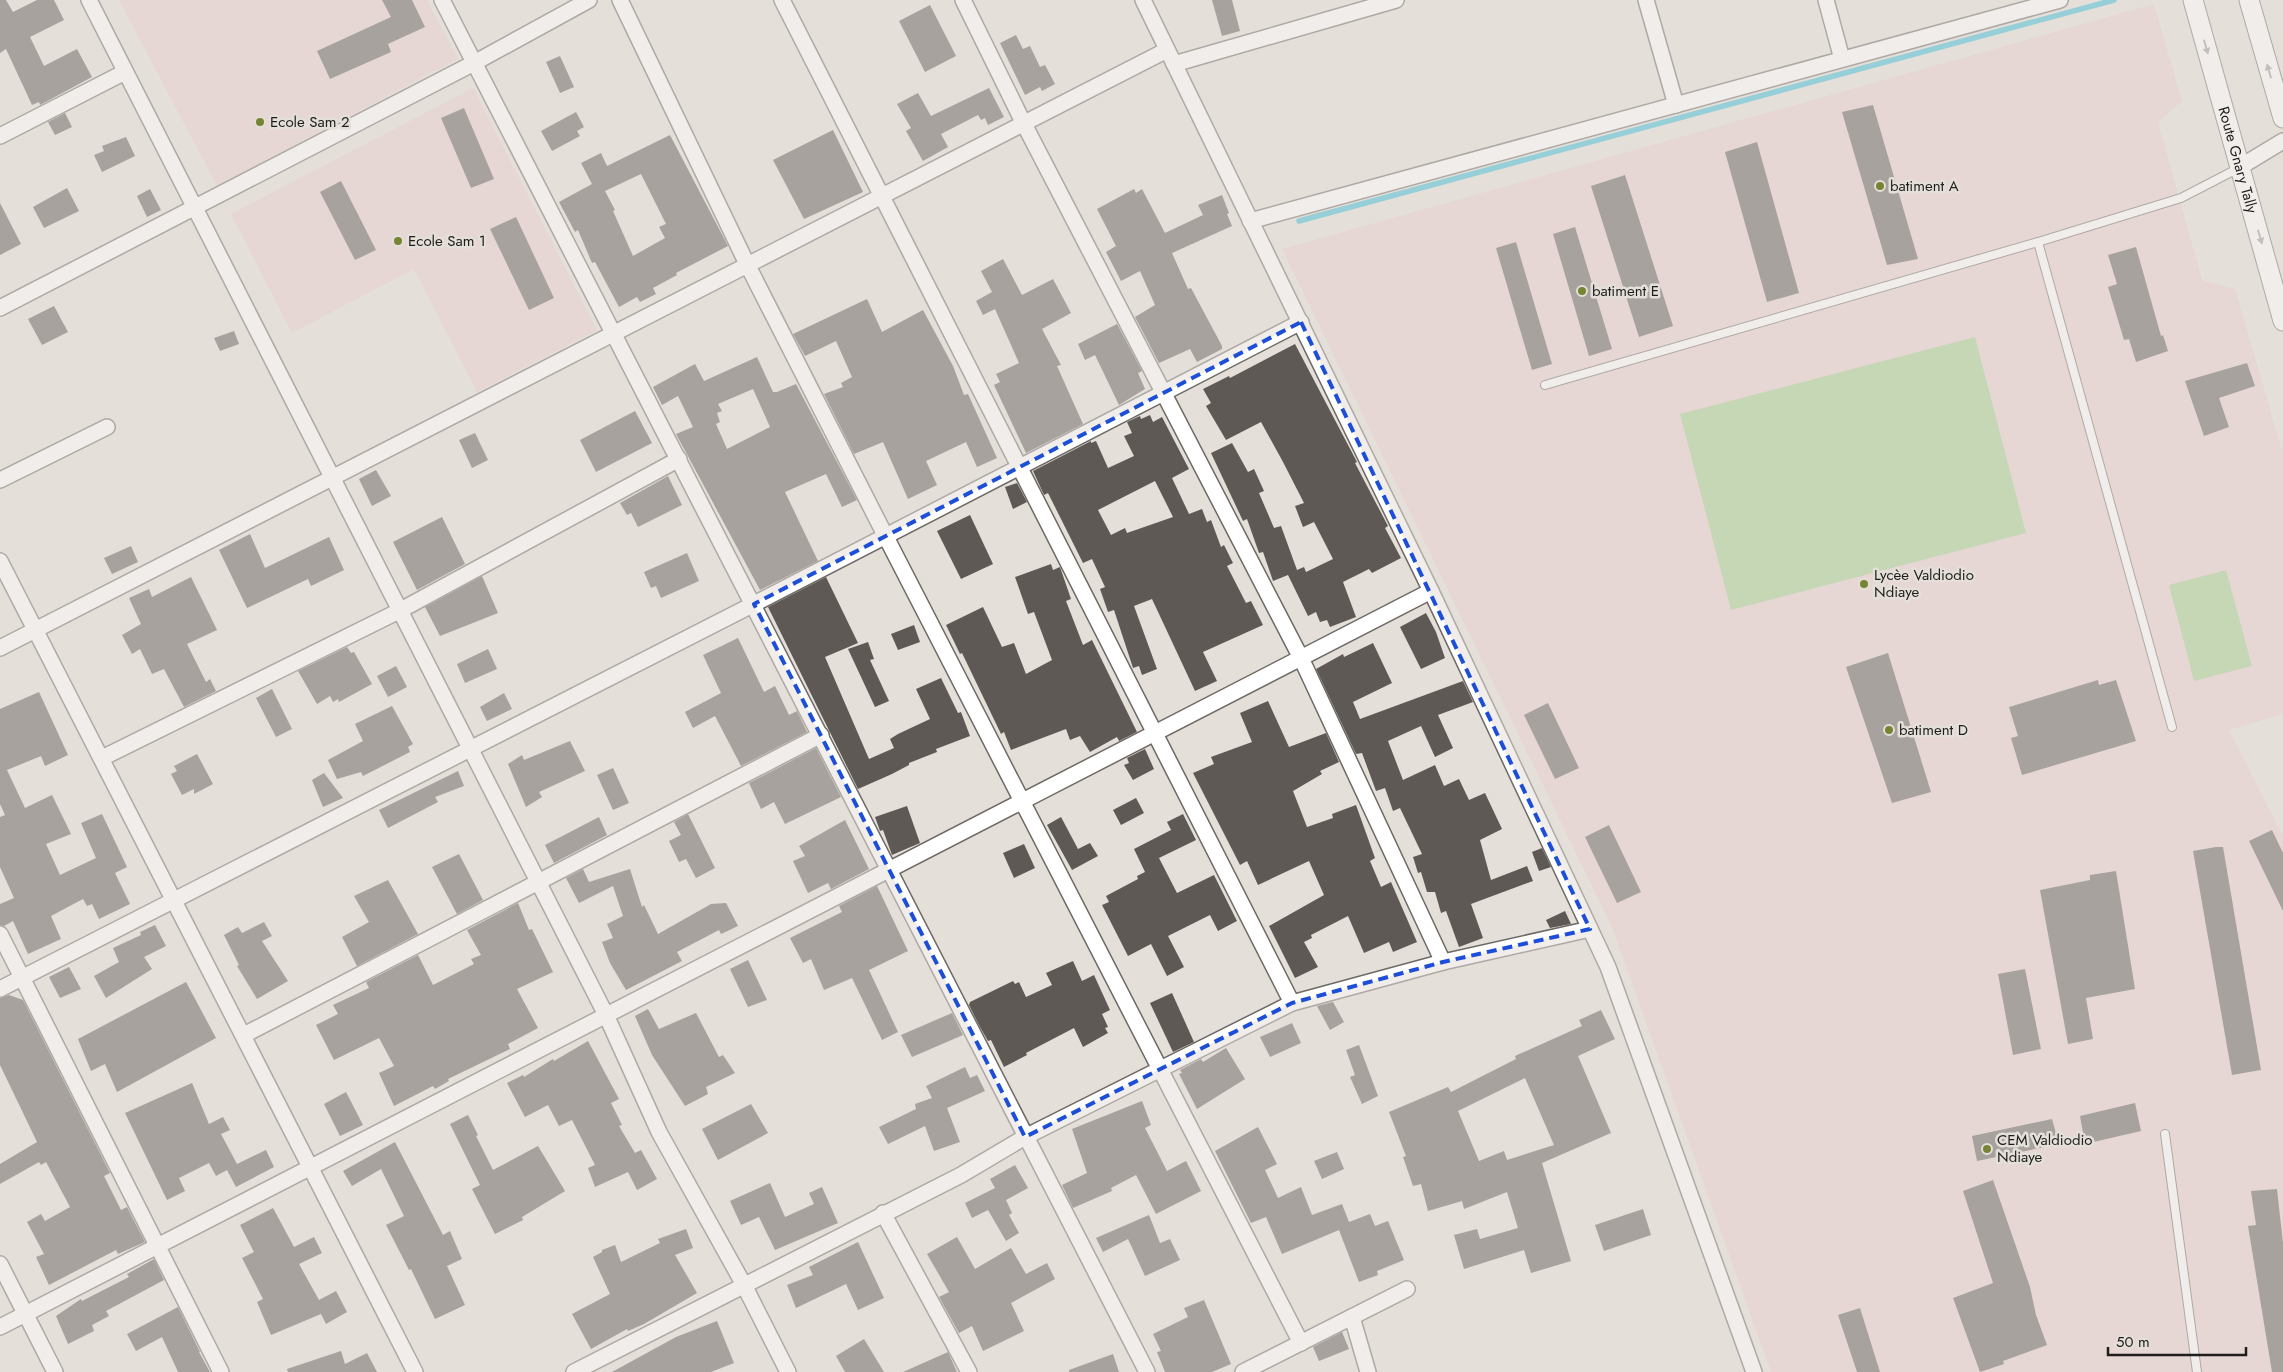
<svg xmlns="http://www.w3.org/2000/svg" width="2283" height="1372" font-family="Jost,sans-serif">
<rect width="100%" height="100%" fill="#e4dfd9"/>
<!-- education -->
<g fill="#e9cfcf">
<path d="M119,0h308l31,59 -241,127z"/>
<path d="M2154,4l28,97 -24,21 44,158 33,9 48,165v260l-54,16 54,106v536h-512l-159,-445 -330,-678z"/>
<path d="M473,88l124,242 -120,62 -63,-123 -122,64 -61,-119z"/>
</g>
<!-- green -->
<g fill="#a0cf8a">
<path d="M1975,337l51,196 -295,77 -51,-196z"/>
<path d="M2226,570l26,96 -58,15 -25,-96z"/>
</g>
<g fill="none" stroke-linecap="round" stroke-linejoin="round">
<!-- stream -->
<path stroke="#39bcd7" stroke-width="5.5" d="M1299,221l815,-221"/>
</g>
<!-- building -->
<g fill="#5e5955" fill-rule="evenodd">
<path d="M0,0h6l7,12 24,-12h17l10,20 -34,17 14,29 33,-17 15,28 -52,28 -1,-3 -7,3 -26,-56 -6,4z"/>
<path d="M382,0h30l13,27 -37,17 3,8 -61,27 -13,-28 74,-34z"/>
<path d="M1212,0h20l8,31 -18,5z"/>
<path d="M930,5l26,51 -31,16 -26,-51z"/>
<path d="M1016,35l7,14 7,-3 10,21 5,-2 10,19 -13,7 -2,-4 -15,8 -25,-52z"/>
<path d="M560,56l14,31 -14,6 -14,-31z"/>
<path d="M989,88l15,29 -16,8 -3,-7 -4,2 -3,-5 -37,19 7,13 -25,14 -17,-30 5,-3 -14,-24 21,-11 13,23z"/>
<path d="M1873,105l45,154 -31,6 -45,-153z"/>
<path d="M464,108l30,71 -23,9 -30,-70z"/>
<path d="M576,112l8,15 -7,4 3,5 -28,15 -11,-20z"/>
<path d="M65,113l7,14 -17,8 -7,-13z"/>
<path d="M833,130l30,62 -59,27 -31,-59z"/>
<path d="M670,135l58,111 -52,27 1,2 -24,13 3,6 -16,8 -3,-5 -18,10 -24,-45 -3,1 -14,-33 -3,2 -16,-30 33,-18 -11,-21 20,-10 6,13zM641,174l25,50 -7,3 6,11 -32,18 -20,-45 2,-1 -10,-19z"/>
<path d="M126,137l9,19 -33,16 -8,-17 10,-4 -2,-5z"/>
<path d="M1757,142l42,151 -32,9 -42,-150z"/>
<path d="M1625,175l48,151 -34,11 -48,-151z"/>
<path d="M341,181l35,69 -21,10 -35,-68z"/>
<path d="M67,188l12,23 -35,17 -11,-21z"/>
<path d="M150,189l11,21 -14,7 -10,-21z"/>
<path d="M1134,189l2,4 6,-4 23,44 38,-18 -5,-10 24,-10 7,18 -2,1 5,12 -60,27 16,36 3,-1 31,58v3l-25,13 -7,-13 -31,14 -24,-46 20,-12 -15,-34 -19,10 -15,-29 10,-6 -19,-37z"/>
<path d="M0,203l21,41 -21,11z"/>
<path d="M516,217l38,81 -25,12 -39,-81z"/>
<path d="M1575,227l37,122 -23,7 -36,-122z"/>
<path d="M1516,242l36,122 -20,6 -36,-122z"/>
<path d="M2136,247l25,89 2,-1 5,16 -32,11 -7,-23 -5,1 -16,-53 9,-3 -9,-29z"/>
<path d="M1003,259l19,36 31,-16 18,34 -29,16 19,36 -4,1 26,58 -57,29 -32,-68 6,-3 -4,-8 23,-11 -24,-54 -12,6 -7,-14 16,-9 -11,-21z"/>
<path d="M867,299l15,33 41,-22 30,56 11,29 4,-1 29,64 -20,9 -11,-25 -40,19 11,24 -29,14 -25,-57 -29,12 -30,-60 19,-7 -2,-4 11,-6 -16,-36 -31,15 -12,-22z"/>
<path d="M54,306l14,26 -26,13 -14,-26z"/>
<path d="M1117,324l25,47 -4,2 7,16 -26,16 -24,-50 -10,5 -7,-16z"/>
<path d="M234,331l5,13 -19,7 -6,-13z"/>
<path d="M1295,344l62,118 -2,1 33,63 -3,2 16,30 -29,15 -3,-4 -26,13 13,35 -26,10 -3,-7 -7,2 -4,-10 -8,4 -20,-41 -15,6 -10,-29 -4,1 -12,-34 -4,2 -32,-68 21,-10 16,29 6,-3 10,22 -5,2 15,35 7,-2 16,44 7,-3 2,5 27,-13 -19,-37 -11,5 -8,-21 9,-3 -21,-41 -22,-40 -35,18 -20,-34 5,-3 -8,-14 26,-13 1,2z"/>
<path d="M757,357l16,35h4l19,-8 61,116 -15,7 -16,-33 -41,18 33,69 -58,29 -84,-156 17,-7 -15,-31 -16,9 -9,-18 42,-23 9,17zM753,389l17,38 -43,22 -11,-25 4,-2 -3,-9 5,-2 -4,-7z"/>
<path d="M2247,363l8,23 -36,12 10,29 -25,9 -19,-55z"/>
<path d="M635,411l17,32 -56,29 -16,-32z"/>
<path d="M1150,415l3,7 9,-5 27,52 -17,9 17,36 13,-5 5,13 4,-2 10,27 3,-2 9,18 -6,3 19,37 5,-2 12,24 -60,27 14,29 -22,10 -43,-92 -18,7 23,63 -15,6 -3,-9 -6,2 -19,-58 -6,2 -8,-23 5,-2 -13,-28 -9,4 -35,-70 -4,2 -11,-24 58,-30v2l5,-2 12,27 26,-12 -10,-20 8,-3 -5,-11 13,-6 1,3zM1155,481l18,36 -46,16 -2,-5 -14,7 -13,-25z"/>
<path d="M475,433l13,27 -16,8 -13,-28z"/>
<path d="M376,470l15,26 -19,10 -13,-27z"/>
<path d="M668,476l14,29 -44,22 -7,-14 -4,2 -7,-12z"/>
<path d="M1017,483l10,19 -14,7 -8,-22z"/>
<path d="M970,515l23,49 -32,15 -24,-48z"/>
<path d="M442,517l23,47 -48,26 -24,-48z"/>
<path d="M250,534l15,34 64,-31 15,33 -33,16 -3,-7 -61,29 -28,-58z"/>
<path d="M131,546l7,16 -26,12 -8,-16z"/>
<path d="M687,553l12,28 -38,17 -5,-12 -5,2 -7,-16z"/>
<path d="M1051,564l2,6 7,-3 11,32 -5,2 17,44 9,-5 45,92 -18,9 -2,-4 -27,15 -10,-16 -10,4 -4,-11 -55,21 -7,-18 -3,2 -39,-81 -2,1 -14,-29 37,-18 19,40 12,-4 12,31 26,-14 -18,-48 -6,2 -13,-37z"/>
<path d="M482,576l16,37 -58,23 -15,-29z"/>
<path d="M191,577l26,53 -30,14 19,38 4,-3 6,12 -32,16 -20,-38 -12,5 -12,-25 -8,5 -10,-19 19,-11 -12,-26 20,-9 3,8z"/>
<path d="M826,577l32,66 -33,14 44,102 25,-11 -4,-9 8,-5 32,-15 -14,-30 25,-11 17,35 3,-1 9,24 -34,13 1,3 -28,11v2l-17,9 -34,15 -90,-182z"/>
<path d="M1426,613l10,19 9,26 -24,11 -21,-42z"/>
<path d="M914,625l6,17 -22,8 -7,-16z"/>
<path d="M738,638l26,54 11,-6 14,29 8,-4 10,21 -66,34 -26,-50 -22,12 -8,-16 36,-19 -18,-38z"/>
<path d="M868,642l6,17 -4,1 19,41 -14,6 -27,-58z"/>
<path d="M1373,643l19,40 -39,19 7,17 103,-38 10,21 -35,13 15,33 -18,9 -14,-31 -33,15 15,39 32,-15 9,21 15,-7 10,21 16,-7 17,36 -22,11 11,40 36,-14 6,15 -62,23 12,34 -24,9 -13,-36 -5,2 -6,-21h-8l-6,-20 -3,1 -5,-16 9,-3 -22,-46 -7,3 -8,-23 -9,3 -14,-38 -6,1 -40,-85 27,-15 1,3z"/>
<path d="M347,647l4,6 3,-1 18,32 -33,18 -1,-3 -5,3 -3,-6 -13,8 -19,-33z"/>
<path d="M488,649l9,20 -32,14 -8,-19z"/>
<path d="M1888,653l43,139 -39,11 -46,-136z"/>
<path d="M396,666l11,21 -19,10 -11,-21z"/>
<path d="M2098,680l1,5 17,-5 20,61 -114,34 -11,-37 7,-2 -9,-29z"/>
<path d="M272,689l20,40 -16,8 -20,-39z"/>
<path d="M39,692l29,63 -23,11 -4,-10 -34,14 18,38 27,-13 19,39 -25,10 14,31 36,-17 -15,-35 21,-9 25,53 -12,6 15,31 -31,15 -7,-15 -5,2 -4,-7 -32,17 10,23 -33,15 -15,-33 -9,5 -4,-1v-21l14,-6 -14,-31v-50l5,-2 -5,-11v-95z"/>
<path d="M504,693l8,16 -25,12 -7,-14z"/>
<path d="M1268,701l21,46 37,-14 13,29 -19,9 2,3 -29,17 14,36 26,-9 -1,-4 24,-9 19,53 -5,3 11,26 10,-5 26,60 -24,10 -4,-10 -25,11 -16,-37 -37,19 1,3 -8,4 14,25 -23,11 -26,-52 55,-31 -15,-34 -51,24 -11,-24 -7,4 -47,-92 21,-9 -3,-7 41,-15 -12,-29z"/>
<path d="M1548,703l31,65 -24,11 -31,-64z"/>
<path d="M392,706l21,38 -5,3 2,5 -47,24 -2,-4 -24,7 -9,-19 35,-19 -8,-17z"/>
<path d="M570,741l15,30 -46,21 3,5 -16,10 -18,-43 14,-9 2,5z"/>
<path d="M816,748l25,49 -56,27 -11,-22 -13,7 -12,-26z"/>
<path d="M1145,749l9,20 -21,11 -9,-15 5,-2 -2,-5z"/>
<path d="M197,754l16,30 -19,10v-5l-12,6 -11,-21 6,-3 -3,-5z"/>
<path d="M613,768l16,35 -16,7 -16,-35z"/>
<path d="M458,771l6,15 -29,11 3,5 -50,26 -9,-18z"/>
<path d="M324,773l19,25 -20,9 -11,-27z"/>
<path d="M1136,798l8,15 -23,12 -8,-15z"/>
<path d="M907,806l13,37 -28,12 -9,-25 -3,1 -5,-14z"/>
<path d="M688,814l27,54 -19,10 -10,-19 -7,3 -10,-21 12,-6 -7,-13z"/>
<path d="M1183,814l13,26 -37,18 18,35 37,-18 23,46 -19,10 -8,-16 -42,21 16,31 -17,9 -16,-32 -23,12 -26,-51 7,-3 -3,-6 32,-17 -1,-3 8,-4 -11,-23 37,-19 -4,-8z"/>
<path d="M599,817l8,18 -53,28 -9,-18z"/>
<path d="M1061,817l17,32 12,-6 8,13 -26,14 -25,-45z"/>
<path d="M845,820l24,49 -38,20 -3,-6 -20,10 -15,-32 12,-5 -6,-10z"/>
<path d="M1609,825l32,67 -24,11 -32,-66z"/>
<path d="M2272,830l11,23v58l-34,-70z"/>
<path d="M1024,844l11,24 -21,10 -11,-25z"/>
<path d="M2216,847h7l38,223 -29,5 -39,-224z"/>
<path d="M1542,848l9,19 -12,4 -7,-19z"/>
<path d="M459,854l24,46 -26,14 -25,-47z"/>
<path d="M583,869l6,13 41,-13 12,38 2,-2 14,29 53,-30 15,-1 12,23 -17,8 -2,-4 -42,22 5,9 -56,29 -16,-27 -8,-21 11,-4 -6,-14 16,-8 -10,-30 -34,17 -13,-25z"/>
<path d="M2116,871l19,118 -49,9 7,41 -25,5 -28,-154 50,-10v-5z"/>
<path d="M388,880l30,54 -61,32 -15,-29 27,-15 -15,-26z"/>
<path d="M877,886l31,65 -39,19 29,62 -16,8 -30,-62 -28,12 -13,-31 -8,4 -13,-25 52,-26 -3,-6z"/>
<path d="M518,903l11,27 3,-1 21,43 -36,17 21,39 -30,16 2,5 -62,30 1,2 -14,8 -2,-3 -39,20 -15,-33 15,-7 -15,-28 -45,22 -18,-35 22,-11 -5,-9 36,-17 -3,-6 52,-27 15,30 41,-21 -3,-5 10,-4 -14,-25z"/>
<path d="M1565,911l6,13 -21,4 -4,-8z"/>
<path d="M264,922l8,14 -10,5 26,40 -31,18 -20,-33 2,-1 -15,-30 14,-8 4,6z"/>
<path d="M155,925l11,21 -22,11 8,12 -46,29 -12,-22 25,-14 -6,-14 28,-13 -1,-3z"/>
<path d="M748,960l19,40 -19,7 -18,-38z"/>
<path d="M1073,961l9,20 12,-6 16,35 -8,4 6,13 -3,1 3,5 -25,14 -9,-19 -48,25 1,2 -23,12 -13,-27 -3,1 -8,-14 -11,-22 1,-3 43,-21 2,3 4,-2 7,15 26,-12 -6,-12z"/>
<path d="M69,967l12,22 -21,9 -11,-21z"/>
<path d="M2025,969l16,80 -28,6 -15,-81z"/>
<path d="M186,982l30,56 -99,54 -12,-28 -14,7 -13,-32z"/>
<path d="M1172,993l22,49 -21,10 -23,-49z"/>
<path d="M9,995l14,5 87,173 -6,3 17,34 6,-3 18,35 -27,12 -2,-4 -67,35 -13,-28 8,-3 -17,-32 14,-8 4,7 25,-14 -24,-45 -5,3 -2,-3 -39,22v-20l37,-22 -37,-77v-67z"/>
<path d="M1333,1002l11,20 -14,8 -13,-24z"/>
<path d="M648,1009l11,20 37,-16 23,44 4,-2 12,18 -29,14 2,7 -23,12 -33,-51 -17,-39z"/>
<path d="M1601,1010l14,29 -37,17 33,77 -69,30 29,98 -40,12 -7,-23 -60,19 -10,-34 23,-6 3,10 38,-11 -11,-36 -43,17 -2,-8 -34,10 -7,-27 -8,2 -10,-29 3,-1 -17,-44 59,-25 3,5 65,-33 -1,-3 67,-30 -3,-6zM1525,1078l29,67 -47,15 -3,-9 -25,10 -21,-50z"/>
<path d="M952,1013l11,22 -51,22 -11,-22z"/>
<path d="M1292,1023l9,20 -31,14 -10,-20z"/>
<path d="M588,1041l31,58 -8,4 11,22 -3,1 16,27 6,-3 16,29 -20,11 -9,-18 -33,15 -7,-19 7,-3 -23,-45 -13,6 -11,-21 -23,12 -18,-34 16,-8 1,2 29,-18 1,2z"/>
<path d="M1359,1045l19,51 -16,8 -12,-27 5,-2 -9,-25z"/>
<path d="M1226,1048l19,31 -48,30 -18,-35 3,-1 -2,-3 21,-11 2,3z"/>
<path d="M965,1067l5,11 7,-3 8,16 -38,17 13,34 -26,9 -9,-25 -37,18 -9,-17 37,-18 -1,-5 17,-6 -6,-12z"/>
<path d="M192,1083l17,41 14,-7 7,13 -9,4 16,30 29,-14 8,17 -38,20 -9,-17 -11,6 -7,-13 -30,15 6,13 -18,9 -42,-87z"/>
<path d="M346,1092l17,33 -23,11 -16,-32z"/>
<path d="M1142,1101l9,24 -6,3 22,43 19,-10 15,30 -45,23 -20,-39 -25,13 1,3 -39,17 -11,-23 25,-12 -15,-44z"/>
<path d="M2135,1103l6,28 -56,13 -5,-28z"/>
<path d="M751,1104l17,29 -50,27 -16,-31z"/>
<path d="M468,1115l10,20 -2,1 17,34 45,-24 27,45 -43,26 1,3 -28,14 -23,-45 8,-4 -30,-61z"/>
<path d="M2052,1119l7,25 -82,17 -5,-25z"/>
<path d="M1258,1127l19,37 -12,6 13,28 23,-11 11,28 30,-11 7,18 21,-8 5,12 13,-5 16,39 -27,11 1,4 -19,7 -20,-52 -57,24 -16,-37 -15,6 -36,-72z"/>
<path d="M395,1142l48,93 7,-4 12,28 -15,7 18,39 -30,14 -24,-50 -2,1 -23,-45 18,-9 -23,-47 -29,17 -9,-15z"/>
<path d="M1337,1152l7,17 -22,10 -8,-18z"/>
<path d="M1015,1165l13,23 -22,12 6,13 -3,2 10,18 -13,8 -18,-31 -16,8 -7,-15 30,-15 -5,-9z"/>
<path d="M1993,1180l37,107 6,28 11,30 -44,16 1,3 -24,8 -27,-74 40,-15 -30,-92z"/>
<path d="M770,1183l15,34 29,-13 -5,-11 13,-6 16,36 -63,27 -16,-33 -18,8 -11,-24z"/>
<path d="M2277,1189l6,54v129h-11l-24,-146 8,-1 -5,-34z"/>
<path d="M273,1208l21,39 20,-10 8,16 -23,11 20,36 17,-9 11,21 -21,12 -5,-10 -50,21 -14,-33 6,-3 -21,-41 12,-6 -14,-27z"/>
<path d="M1643,1209l8,26 -47,16 -9,-26z"/>
<path d="M1149,1215l11,28 10,-4 10,21 -35,16 -17,-37 -25,13 -7,-14z"/>
<path d="M686,1229l7,19 -18,7 22,38 -53,31 -16,7 -1,-2 -36,20 -19,-35 38,-20 -17,-37 9,-5v-2l13,-5 6,17 39,-19 -2,-4z"/>
<path d="M957,1237l18,32 36,-21 15,26 21,-11 8,16 -44,24 13,28 -41,20 -11,-25 -13,7 -20,-36 10,-5 -22,-38z"/>
<path d="M858,1242l26,56 -26,12 -12,-26 -50,24 -9,-23 26,-10 -4,-8z"/>
<path d="M154,1259l10,21 -58,31 3,5 -17,9 2,6 -26,13 -12,-28 25,-17 1,2 47,-24 -2,-3z"/>
<path d="M1204,1300l27,64 -19,8h-47l-8,-20 4,-1 -8,-17 35,-17 -4,-9z"/>
<path d="M178,1307l22,45h-1l11,20h-32l-16,-35 -26,14 -9,-17z"/>
<path d="M1860,1308l20,64h-23l-19,-57z"/>
<path d="M717,1321l17,42 -23,9h-99l64,-35z"/>
<path d="M1342,1332l7,17 -30,12 -6,-14z"/>
<path d="M864,1339l20,33h-39l-9,-16z"/>
<path d="M341,1351l4,13 22,-11 10,19h-89l-1,-3z"/>
<path d="M948,1352l9,20h-54z"/>
<path d="M1113,1354l6,18h-50v-2z"/>
</g>
<g fill="none" stroke-linecap="round" stroke-linejoin="round">
<!-- service casing -->
<g stroke="#6e6964" stroke-width="10">
<g id="service">
<path d="M2038,242l134,485"/>
<path d="M1545,385l493,-143 143,-44 58,-30"/>
<path d="M2165,1134l32,238"/>
</g>
</g>
<!-- minor casing -->
<g stroke="#6e6964" stroke-width="18">
<g id="minor">
<path d="M89,0l517,1015 53,117 85,153 44,87"/>
<path d="M442,0l705,1372"/>
<path d="M620,0l127,264 138,271 416,808"/>
<path d="M782,0l510,1003"/>
<path d="M963,0l60,122 278,536 142,304"/>
<path d="M1143,0l288,591 177,376 146,405"/>
<path d="M1646,0l30,105"/>
<path d="M1826,0l16,59"/>
<path d="M1174,64l222,-64"/>
<path d="M0,136l125,-64"/>
<path d="M2240,167l43,-26"/>
<path d="M1250,221l810,-221"/>
<path d="M0,308l474,-245 115,-63"/>
<path d="M0,480l107,-53"/>
<path d="M0,561l415,811"/>
<path d="M0,648l1167,-598"/>
<path d="M102,758l297,-147 280,-152"/>
<path d="M0,934l221,438"/>
<path d="M0,989l754,-385 547,-282"/>
<path d="M244,1035l577,-300"/>
<path d="M883,1213l86,159"/>
<path d="M0,1264l55,108"/>
<path d="M1352,1317l16,55"/>
<path d="M0,1327l1431,-736"/>
<path d="M574,1372l387,-197 64,-38 267,-134 151,-41 147,-33"/>
<path d="M1243,1372l164,-83"/>
</g>
</g>
<!-- tertiary casing -->
<g stroke="#6e6964" stroke-width="21">
<g id="tertiary">
<path id="s1" d="M2193,0l90,321"/>
<path d="M2249,0l34,118"/>
</g>
</g>
<!-- service -->
<use href="#service" stroke="#fff" stroke-width="8"/>
<!-- minor -->
<use href="#minor" stroke="#fff" stroke-width="15"/>
<!-- tertiary -->
<use href="#tertiary" stroke="#fff" stroke-width="19"/>
</g>
<!-- one-way arrows -->
<defs><path id="oneway-solid" d="M-6-.8H1V-3.2L6.5 0L1 3.2V.8H-6Z" transform="scale(1.25)"/></defs>
<g fill="#9b9a99">
<use href="#oneway-solid" transform="translate(2206 47) rotate(74)"/>
<use href="#oneway-solid" transform="translate(2269 71) rotate(-106)"/>
<use href="#oneway-solid" transform="translate(2260 237) rotate(74)"/>
</g>
<!-- marked area -->
<path d="M0 0H2283V1372H0ZM1301,322l289,607 -147,33 -151,41 -267,134 -271,-533z" fill="#e4dfd9" fill-opacity=".55" fill-rule="evenodd"/>
<path fill="none" stroke="#1d4ed8" stroke-width="4" stroke-dasharray="10 6" stroke-linejoin="round" d="M1301,322l289,607 -147,33 -151,41 -267,134 -271,-533z"/>
<!-- markers -->
<g fill="#758534" stroke="#e4dfd9" stroke-width="2">
<circle cx="260" cy="122" r="5"/>
<circle cx="1880" cy="186" r="5"/>
<circle cx="398" cy="241" r="5"/>
<circle cx="1582" cy="291" r="5"/>
<circle cx="1864" cy="584" r="5"/>
<circle cx="1889" cy="730" r="5"/>
<circle cx="1987" cy="1149" r="5"/>
</g>
<g text-anchor="middle" stroke-width="5" stroke-linejoin="round" paint-order="stroke">
<!-- poi labels -->
<g font-size="15" fill="#201e1c" stroke="#e4dfd9" text-anchor="start">
<text x="270" y="127">Ecole Sam 2</text>
<text x="1890" y="191">batiment A</text>
<text x="408" y="246">Ecole Sam 1</text>
<text x="1592" y="296">batiment E</text>
<text x="1874" y="580">Lycèe Valdiodio<tspan x="1874" dy="17">Ndiaye</tspan></text>
<text x="1899" y="735">batiment D</text>
<text x="1997" y="1145">CEM Valdiodio<tspan x="1997" dy="17">Ndiaye</tspan></text>
</g>
<!-- street labels -->
<g font-size="15" fill="#201e1c" stroke="#e4dfd9">
<text dy="5" stroke="none"><textPath href="#s1" startOffset="166">Route Gnary Tally</textPath></text>
</g>
</g>
<!-- scale -->
<path d="M2108 1347v8h138v-8" fill="none" stroke="#201e1c" stroke-width="2.5"/>
<text x="2116" y="1347" font-size="15" fill="#201e1c" stroke="#e4dfd9" stroke-width="4" paint-order="stroke">50 m</text>
</svg>
